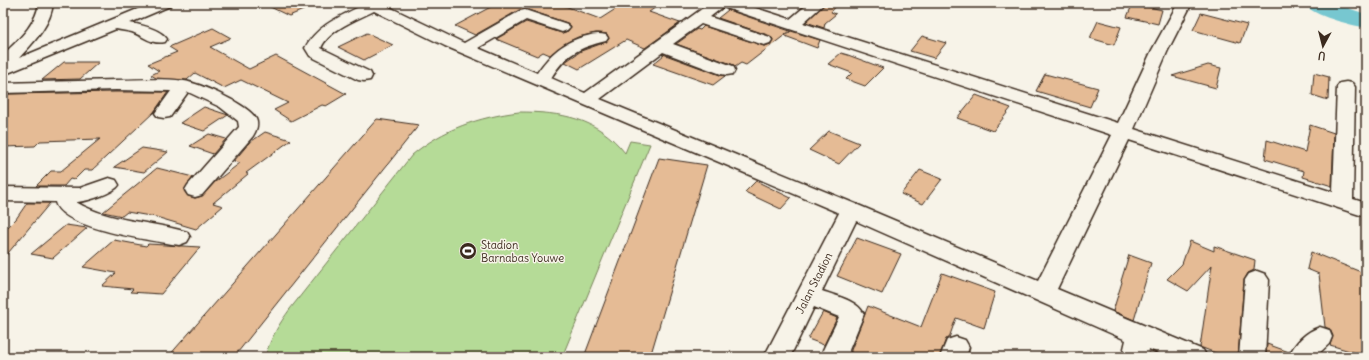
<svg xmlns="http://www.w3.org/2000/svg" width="1369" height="360" font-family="Delius,sans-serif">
<rect width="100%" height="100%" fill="#f7f3e8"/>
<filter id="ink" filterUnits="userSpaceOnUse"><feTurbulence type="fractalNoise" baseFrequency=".025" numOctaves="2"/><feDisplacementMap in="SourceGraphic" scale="8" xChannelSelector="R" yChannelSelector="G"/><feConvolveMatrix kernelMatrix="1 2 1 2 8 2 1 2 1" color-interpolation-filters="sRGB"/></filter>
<g filter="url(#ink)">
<!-- green -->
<path fill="#b5db97" stroke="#78825a" d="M519,112c42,0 79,6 106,41l5,-12 20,3 -88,213h-297c5,-18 14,-33 25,-48l122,-154c31,-26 67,-38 107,-43z"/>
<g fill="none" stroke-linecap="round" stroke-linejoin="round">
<!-- river -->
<path fill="#77c7d0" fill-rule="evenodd" d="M1304,3h29l33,11v14c-16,-4 -53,-11 -62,-25z"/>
</g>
<!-- building -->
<g fill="#e5bb95" stroke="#3b2a1e">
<path d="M262,3h58l-31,13z"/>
<path d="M498,3h59l43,16 25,-16h37l-13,9 31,11 -35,25 -19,-8 -47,29 -14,-7 16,-11 25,-9 3,-3 -2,-5 -11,-1 -18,4 -14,7 -14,11 -7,-3 -6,4 -41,-17 30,-17 36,11 6,-2 3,-5 -4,-3 -42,-14 -6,1 -44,25 -20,-9z"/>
<path d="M826,3h13l-8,9 5,2 -11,9 -1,5 -18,-6z"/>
<path d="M1133,3l29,7 -4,14 -31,-7z"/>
<path d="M728,10l62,21 -44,34 -5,-2 -6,4 -1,-2 -58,-21 21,-15 3,1 4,-4 60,20 7,-2 2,-5 -3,-3 -52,-18z"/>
<path d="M1201,13l46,12 -7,18 -47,-13z"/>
<path d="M1098,21l23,6 -7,18 -24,-7z"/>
<path d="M213,28l18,10 -21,9 39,22 27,-13 70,38 -20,12 -4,-1 -31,16 -17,-11 14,-7 -47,-23 -17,8 -29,-15 -8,7 -31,-2 -5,-3 8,-4 -11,-7 29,-12 -8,-5z"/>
<path d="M791,31l29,9 -3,8 -32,-12z"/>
<path d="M367,33l26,12 -29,15 -26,-13z"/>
<path d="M922,36l24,7 -12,15 -24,-7z"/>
<path d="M841,53l7,2 35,13 -18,18 -19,-7 6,-6 -24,-9z"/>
<path d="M663,54l57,21 5,1 -12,9 -60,-21 11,-9h-2z"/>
<path d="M64,62h35l-19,17 -38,1z"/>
<path d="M1208,65l13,3 -5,20 -44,-12z"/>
<path d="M1314,73l15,4 -1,23 -16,-5z"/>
<path d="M1045,74l53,14 -8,19 -54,-16z"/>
<path d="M116,92h52l-14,20 -62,58h-8l-10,10 -4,-1 -6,7h-28l15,-15h10l39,-32 -60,2 -5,5 -32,1v-47l6,-6z"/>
<path d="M976,95l35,13 -18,23 -36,-13z"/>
<path d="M204,107l24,8 -24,16 -24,-8z"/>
<path d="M377,119l42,6 -185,232h-66z"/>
<path d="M1310,125l24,8 -2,53 -29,-9 1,-6 -39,-12 2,-19 38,12z"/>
<path d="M829,131l30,12 -20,21 -30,-14z"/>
<path d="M265,132l26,8 -45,33 2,1 -35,29 10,3 -27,23 -40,-12 -29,-5 -5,4 -19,-4 54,-44 36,9 -9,14 4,5 7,2 7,-2 13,-14 25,-19 -6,-2 15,-18z"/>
<path d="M209,134l17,5 -13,15 -23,-8z"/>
<path d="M142,148l26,4 -24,20 -30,-5z"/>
<path d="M659,158l48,7 -57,192h-66z"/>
<path d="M920,170l22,9 -19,25 -22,-10z"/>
<path d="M756,181l35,17 -10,11 -36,-17z"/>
<path d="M27,203h23l-47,56v-27l13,-13z"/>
<path d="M66,225l21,3 -34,30 -22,-4z"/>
<path d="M857,238l44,16 -19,40 -45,-18z"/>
<path d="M114,240l32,6 2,-2 52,3 -39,47 -31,-2 3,-3 -31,-3 14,-13 -33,-6z"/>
<path d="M1190,241l24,10v-5l41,14 -1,10 -6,3 -4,7 -6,77h-12l-26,-10 12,-82 -24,26 -21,-12 15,-15z"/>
<path d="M1311,252l55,22v82l-36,-11 3,-9 -3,-7 -5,-2 -6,-53 -12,-5z"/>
<path d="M1129,255l22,8 -17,57 -21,-9 9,-29 -1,-1z"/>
<path d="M942,273l53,19 -11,36 -28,-10 -7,20 -3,1 -7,18h-78l-10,-4v-3l17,-44 53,21z"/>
<path d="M823,312l14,6 -13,27 -16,-6z"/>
<path d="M1267,344l22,8 -2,5h-21z"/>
</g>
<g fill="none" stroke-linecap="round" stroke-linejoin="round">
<!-- minor casing -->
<g stroke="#3b2a1e" stroke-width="3">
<g id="minor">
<path d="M39,3h14c-2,22 -20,40 -34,55l133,-55h20l-2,3 -40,17c12,2 30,6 37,16l-2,3c-13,3 -22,-6 -33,-10 -5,-1 -11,-2 -16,-3l-113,46v-20c15,-15 33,-30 36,-52z"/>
<path d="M362,3h19l83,40 56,-32 5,-1 42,14 3,3 -3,3 -5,2 -36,-12 -48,28 59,25c13,-19 27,-32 50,-37 6,-2 12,-3 19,-1l2,3 -2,3c-28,7 -40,13 -55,37l34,15 125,-90h30l50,16 19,-16h16l-22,20 315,100 34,-73 26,-47h14l-24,47 -34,79 199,63 4,-105 3,-4 6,-1 6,1 3,4 -2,112 13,4v14l-237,-77 -72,149 146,61 4,7h-40l-18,-8 -1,8h-26l4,-17 -270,-119 -34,70c14,5 35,9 42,23l-15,36 1,7h-26l-1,-7 16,-33 -25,-10 -24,50h-26l75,-144 -394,-167 -71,-35c-18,9 -44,18 -53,37l49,24 2,4 -2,4 -6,1 -6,-1 -48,-24 -5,-8c12,-23 36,-32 58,-43zM723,7l389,128 -74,146 -180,-76 -258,-106 63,-47 58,22 6,1 6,-1 2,-4 -2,-4 -60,-22 28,-20 63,21 6,-2 2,-3 -2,-3 -60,-20z"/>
<path d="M116,80c22,0 46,-2 68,1 15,2 66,24 72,38 3,6 0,12 -3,17l-51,59 -7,2 -7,-2 -3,-5 3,-5 51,-58 -1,-6 -18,-14 -32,-15 -18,25 -6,1 -6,-1 -3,-4 16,-22 -55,-1 -113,3v-10z"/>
<path d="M109,178l7,2 3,5c-5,8 -33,17 -43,17 36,21 72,18 111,30l3,5 -3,5 -8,3c-24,-4 -118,-16 -124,-43l-52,-1v-14l77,1z"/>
<path d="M1257,271l8,3 4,6 -4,77h-26l6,-77 4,-6z"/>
<path d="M1320,327l9,3 3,7 -3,7 -14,13h-27c7,-14 17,-25 32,-30z"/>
<path d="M956,337l9,3 4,7 -3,10h-26l7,-17z"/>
</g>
</g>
<!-- minor -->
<use href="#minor" fill="#f7f3e8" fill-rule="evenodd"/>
</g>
</g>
<!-- icons -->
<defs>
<g id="stadium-disc" transform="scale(0.9)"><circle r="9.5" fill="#3b2a1e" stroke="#f7f3e8"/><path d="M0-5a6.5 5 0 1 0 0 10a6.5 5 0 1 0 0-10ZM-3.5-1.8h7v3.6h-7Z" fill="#fff"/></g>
</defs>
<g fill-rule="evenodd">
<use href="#stadium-disc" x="468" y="251"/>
</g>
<g text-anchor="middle" stroke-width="3" stroke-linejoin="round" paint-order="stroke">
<!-- poi labels -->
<g font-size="11" fill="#3b2a1e" stroke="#f7f3e8" text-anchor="start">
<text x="481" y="249">Stadion<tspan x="481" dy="13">Barnabas Youwe</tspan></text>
</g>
<!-- street labels -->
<g font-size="11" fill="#3b2a1e" stroke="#f7f3e8">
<text transform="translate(814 283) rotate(-63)" y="4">Jalan Stadion</text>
</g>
</g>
<!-- margin -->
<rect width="1369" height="360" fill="none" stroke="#f7f3e8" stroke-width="16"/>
<rect x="8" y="8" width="1353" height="344" fill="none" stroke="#3b2a1e" stroke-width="1.5" filter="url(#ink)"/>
<!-- north arrow -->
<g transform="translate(1323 46) rotate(187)" stroke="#f7f3e8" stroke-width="3" paint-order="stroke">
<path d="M0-3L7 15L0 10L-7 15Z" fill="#3b2a1e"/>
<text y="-6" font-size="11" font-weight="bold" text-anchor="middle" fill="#3b2a1e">U</text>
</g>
</svg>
